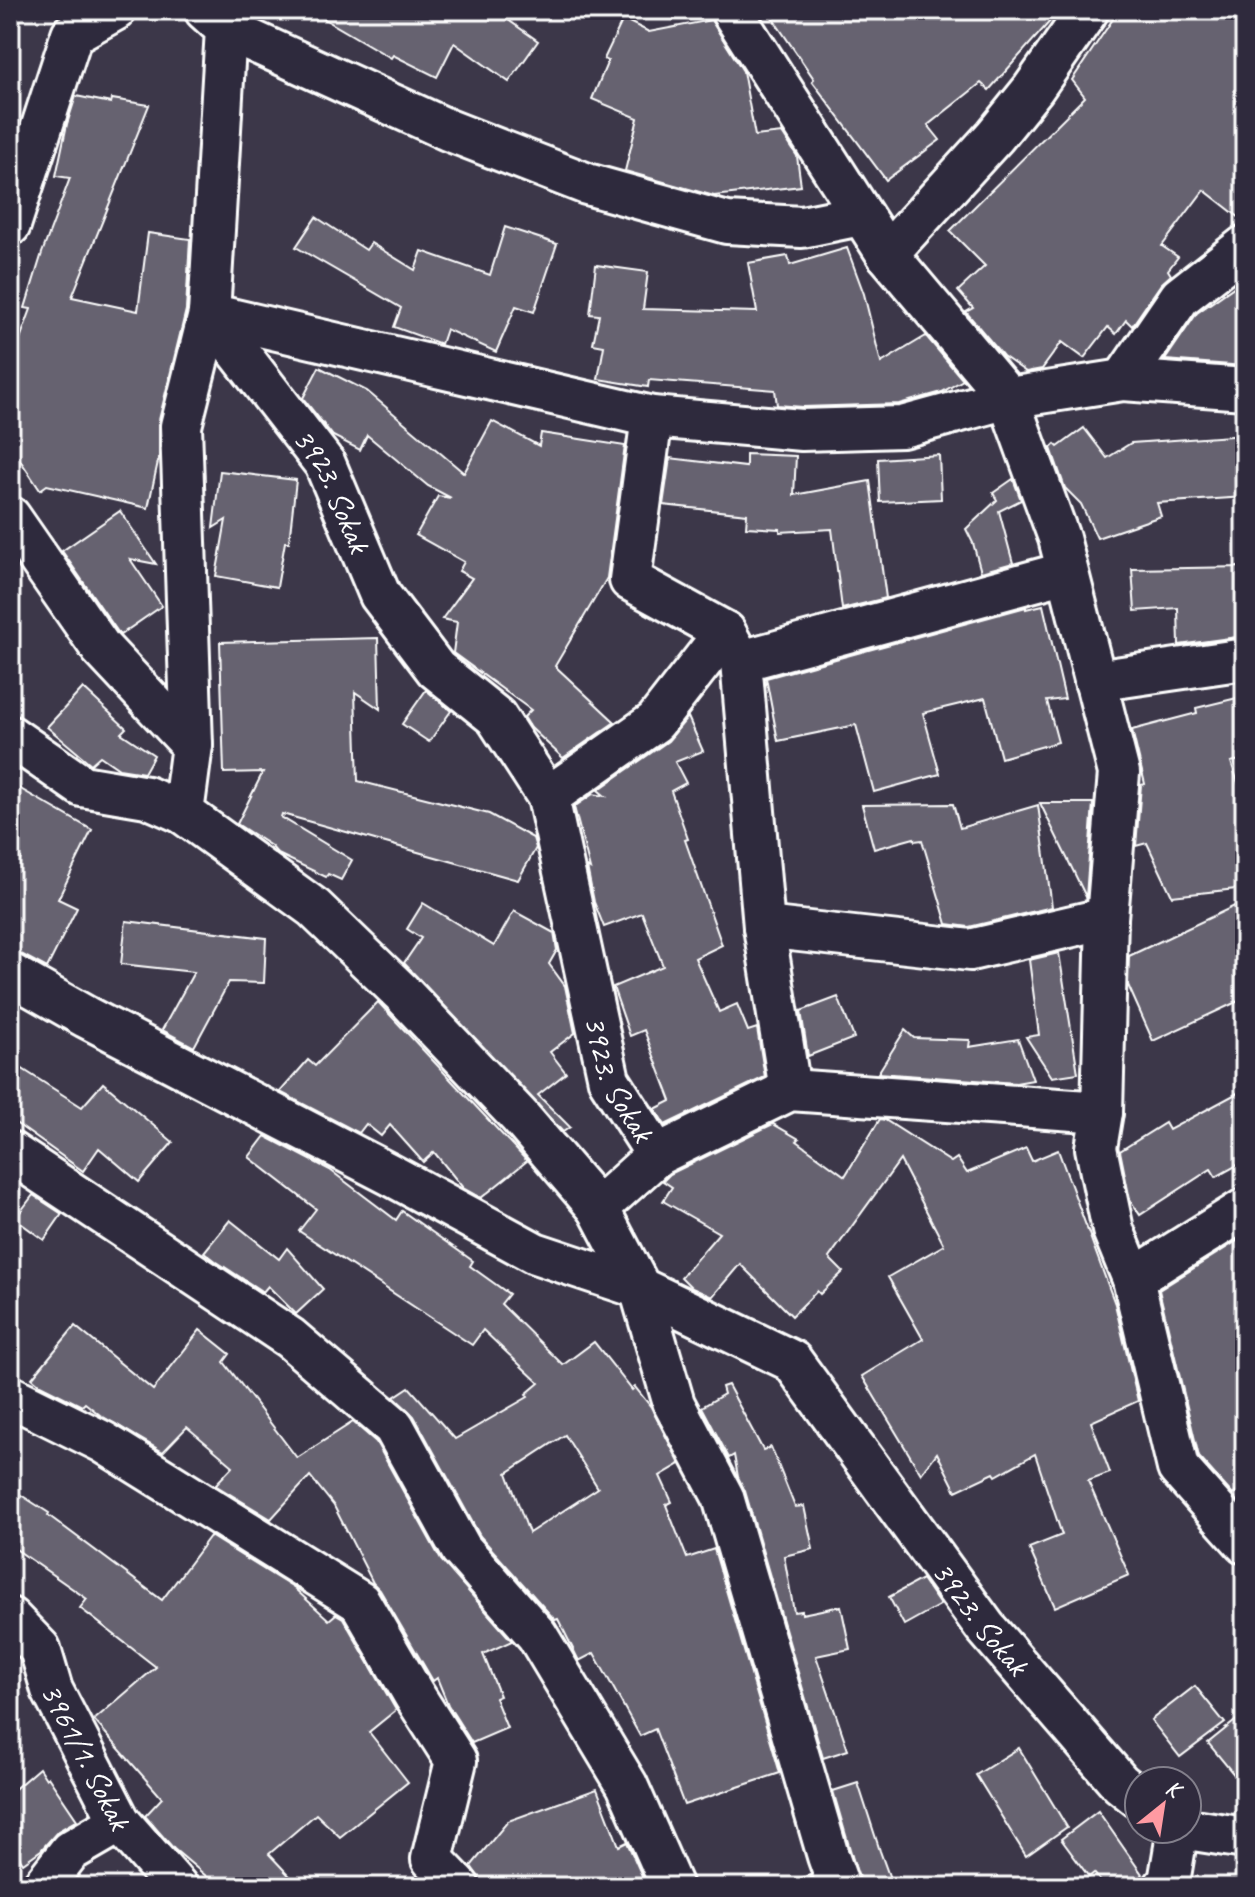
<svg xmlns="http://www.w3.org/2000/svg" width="1255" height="1897" font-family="Caveat,sans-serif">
<rect width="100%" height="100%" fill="#3c3749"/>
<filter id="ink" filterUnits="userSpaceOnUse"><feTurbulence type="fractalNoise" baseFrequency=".0125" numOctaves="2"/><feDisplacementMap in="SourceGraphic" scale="16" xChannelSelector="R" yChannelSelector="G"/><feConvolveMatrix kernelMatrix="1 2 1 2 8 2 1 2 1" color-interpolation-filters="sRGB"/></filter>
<g filter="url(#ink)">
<!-- building -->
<g fill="#666270" stroke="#fff" stroke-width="2" fill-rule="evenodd">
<path d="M309,10h185l44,31 -29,41 -55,-39 -17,34 -44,-22 -2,3z"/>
<path d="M767,10h293l-71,80 -8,-7 -53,42 12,15 -54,40 -74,-99 2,-2z"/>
<path d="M1119,10h126v212l-41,-32 -42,56 16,11 -10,13 3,5 -10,9 -29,42 -6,-6 -10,14 -8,-7 -24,31 -22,-16 -20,27 -16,3 -23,-16 -37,-44 7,-4 -15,-17 27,-25 -35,-35 135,-134 -13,-17z"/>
<path d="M623,19l26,13 62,-12 32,51 12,65 27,-3 15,23 4,30 -87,10 -89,-25 13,-53 -46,-19 16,-38 -4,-2z"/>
<path d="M76,96l35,7 1,-4 37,6 -77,192 66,14 10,-78 42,6 -4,71 -27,110v37l-11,51 -101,-23 -7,5 -30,-45v-79l21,-57 -6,-1 17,-55 28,-75 -14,-2 11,-52z"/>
<path d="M316,217l50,33 5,-7 44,27 7,-19 68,24 15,-48 52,17 -23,68 -18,-6 -20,46 -50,-23 -5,15 -47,-17 7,-19 -105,-61z"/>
<path d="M847,248l17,46 17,69 45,-27 37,44 -21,12 -43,12 -96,3 -26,-2 -2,-15 -126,-10 -1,7 -50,-8 6,-33 -11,-2 6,-29 -9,-1 6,-49 52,7 -5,37 114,3 -9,-49 40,-7 2,9z"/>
<path d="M1245,279v87l-80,-6 32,-47z"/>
<path d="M319,367l48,24 97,82 28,-52 47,25 2,-13 84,13 -18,132 -52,88 60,56 -52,36 -32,-30 -7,-11 7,-7 -78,-57 4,-31 -15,-3 30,-41 -13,-7 5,-9 -48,-27 22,-39 13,2 -23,-12 -61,-51 -7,15 -27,-14 -30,-38z"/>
<path d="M1084,428l23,30 24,-15 114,-8v62l-88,6 4,13 -64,22 -16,-34 -16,-16 -14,-40 4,-4 3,3z"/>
<path d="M746,454l50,2 -2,39 76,-14 16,117 -44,11 -10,-80 -52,3v-3l-34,-2 1,-13 -84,-9 7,-47 76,9z"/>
<path d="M939,455l2,44 -61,3 -2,-43z"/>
<path d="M220,471l76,9 -7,62h-4l-8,45 -61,-11 10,-56 -13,8z"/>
<path d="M1013,479l8,21 -22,11 14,52 -32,9 -8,-29 -7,-14 31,-29 -4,-7z"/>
<path d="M120,511l36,53 -26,-5 32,47 -42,29 -58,-84z"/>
<path d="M1243,567l1,69 -65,9 -1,-37 -43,3 -3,-42z"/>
<path d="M1043,605l22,94 -18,2 11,41 -57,16 -16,-60 -62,15 17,61 -66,18 -18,-67 -78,16 -12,-63 260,-71v2z"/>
<path d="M378,638l2,71 -25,-17 3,89 131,33 44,24 3,10 -18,32 -236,-66 -1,3 71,43 -11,20 -13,-6 -2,3 -48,-23 -7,-8 -34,-22 26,-52 -39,1 -4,-131z"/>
<path d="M83,688l43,40 -5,5 33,22 -10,18 -25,-4 -19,-13 -9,8 -44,-37z"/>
<path d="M426,690l25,21 -22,31 -27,-18z"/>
<path d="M1245,696v63l-14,3 14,41v85l-73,8 -25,-53 -11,3 5,-61 4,-1 -13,-54 65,-17 -1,-5z"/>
<path d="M688,717l15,34 -28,11 11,21 -15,8 17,48 -3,1 37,105 -27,13 24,54 18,-8 11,27 9,-3 8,49 -100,48 -10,-16 16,-8 -27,-71 -14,6 -17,-49 50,-21 -21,-53 -38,14 -10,-25 -7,-35 3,2 -16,-62 19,-13 12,2 -7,-6 70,-49z"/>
<path d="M10,783l82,47 -34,69 19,9 -30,60 -26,-14 -11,-3v-71l11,-22 -11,-6z"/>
<path d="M1040,803h53l-7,94z"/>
<path d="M953,804l7,24 78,-23 14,102 -83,20 -22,-3 -25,-84 -7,1 -1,-3 -40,11 -12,-44z"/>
<path d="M1245,901v97l-92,43 -25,-56 1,-29z"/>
<path d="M423,903l71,43 20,-35 40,22 3,17 -8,14 16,22 10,47 -25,19 16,21 -28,22 32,32 -7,5 -159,-169 17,-25 -14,-9z"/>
<path d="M126,921l140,17 -2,45 -35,-1 -35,65 -32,-17 32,-58 -73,-8z"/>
<path d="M1059,953l19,120 -26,4 -26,-40 13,-2 -10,-75z"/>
<path d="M838,997l16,41 -46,18 -7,-45z"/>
<path d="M378,1002l149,159 -46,37 -18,-10 -29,-36 -11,10 -33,-37 -9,11 -15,-12 -7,9 -79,-41 28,-32 7,6z"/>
<path d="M905,1030l9,8 56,2 -1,7 49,-8 15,41 -17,3 -138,-10z"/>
<path d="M10,1061l72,46 21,-24 70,59 -34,40 -40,-34 -16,23 -73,-52z"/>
<path d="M1245,1089v72l-29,16 -5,-8 -71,46 -10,-15 -10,-49 45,-28 4,7z"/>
<path d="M880,1119l5,1 66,42 6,-4 10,15 59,-25 6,13 26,-11 57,154 23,97 -47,21 19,51 -22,8 41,94 -74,32 -26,-59 33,-13 -27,-81 -39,22 -2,-3 -38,18 -19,-38 -16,21 -59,-98 61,-37 -35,-62 56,-32 -44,-85 -71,98 14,14 -23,22 -3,-3 -25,25 -52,-52 -28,33 -20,-9 -11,-11 38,-44 -56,-32 9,-14 -9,-6 7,-7 103,-50 26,15 -2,2 48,35z"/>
<path d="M265,1136l65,34 66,50 6,-9 71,50 -3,5 39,28 -8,10 62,61 31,-23 38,48 3,-3 16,20 29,57 -20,12 12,26 -6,3 21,53 27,-9 66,224 -96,32 -29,-76 -15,7 -46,-83 -15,8 -21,-42 -3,1 -75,-84 -66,-120 -20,-19 15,-10 46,52 73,-42 -2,-3 13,-11 -56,-53 -11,15 -173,-114 17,-22 -67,-52zM565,1435l33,53 -69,45 -22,-60z"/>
<path d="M33,1195l29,19 -18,26 -29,-21z"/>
<path d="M230,1220l49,39 8,-11 36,41 -27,25 -28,-28 -5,6 -46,-30 -13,-10z"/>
<path d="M1245,1236v248l-12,11 -34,-38 -40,-167z"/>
<path d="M75,1326l78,64 47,-60 30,24 -6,8 73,96 56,-36 23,20 65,118 71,81 -29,13 17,42 -5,2 12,30 -35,15 -24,-38 -11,-27 -4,3 -53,-91 -7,-7 -39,-77 -24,-30 -39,43 -56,-34 18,-19 -46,-39 -24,25 -63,-37 -15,-12 -3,3 -42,-21 -8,-7z"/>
<path d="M728,1385l35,65 8,-3 24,60 9,-1 9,43 -29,7 10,56 8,-1v3l39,-8 9,43 -34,7 32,94 -25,8 -78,-267 -7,-14 -4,-22 -5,3 -27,-51 22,-13 -2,-7z"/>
<path d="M10,1488l39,25 -1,2 114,85 48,-64 85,53 34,31 7,-6 7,4 53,92 -27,22 39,50 -68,55 -24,-23 -47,40 31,33h-81l-45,-38 -29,-33 17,-18 -68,-78 62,-53 -76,-59 7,-9 -77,-54z"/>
<path d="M922,1579l18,26 -36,20 -15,-28z"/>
<path d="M1195,1686l30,37 -45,34 -29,-37z"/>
<path d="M1245,1713v75l-37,-45z"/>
<path d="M1019,1748l48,79 -41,29 -50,-81z"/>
<path d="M39,1768l7,11 2,-2 29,43 -19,11 -17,19 -18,13 -13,-21v-49z"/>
<path d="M858,1783l22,68 13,36h-32l-28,-96z"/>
<path d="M597,1789l22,57 8,-4 20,45h-166v-6l-10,-15 37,-45z"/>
<path d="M1098,1811l46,66 -2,10h-37l-11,-14 -5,4 -28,-38z"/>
<path d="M810,1875l5,12h-24l-1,-5z"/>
</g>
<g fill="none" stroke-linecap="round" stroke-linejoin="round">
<!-- minor casing -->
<g stroke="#fff" stroke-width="46">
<g id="minor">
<path id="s1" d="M205,10l21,19 -17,285 116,150 55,131 56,74 60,48 52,80 61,283 48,75 -59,53 42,80 152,73 193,266 135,156 19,15"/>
<path d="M731,10l156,244 121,144 51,140 60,235 -12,145 -5,194 -6,36 17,82 20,49 45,189 67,75"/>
<path d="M226,29l222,101 139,54 140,39 75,4 59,-12"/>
<path d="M10,225l62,-191 43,-24"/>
<path d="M887,254l108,-118 38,-47 55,-79"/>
<path d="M1123,380l57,-83 65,-51"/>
<path d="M652,417l-22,163 95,52 16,29"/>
<path d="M10,517l91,131 91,97 -9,68 131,95 87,84 118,124 79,92"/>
<path d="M1095,681l150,-22"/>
<path d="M10,736l72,50 65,11 36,16"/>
<path d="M192,745l-11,-319 28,-112 443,103 150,13 100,-3 106,-29 115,-18 122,9"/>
<path d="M548,797l107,-75 70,-90"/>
<path d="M764,927l206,23 137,-32"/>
<path d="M10,974l76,43 305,158 144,78 105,35 34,116 49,93 105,359 11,31"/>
<path d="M790,1090l-26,-163 -23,-266 326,-89"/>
<path d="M10,1152l280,186 104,89 67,122 76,86 90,150 45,102"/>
<path d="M657,1155l133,-65 312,22"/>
<path d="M1133,1279l112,-70"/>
<path d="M10,1396l93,46 257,160 54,93 42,66 -24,98 27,28"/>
<path id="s2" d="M10,1618l30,31 12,41 68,132 57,65"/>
<path d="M1187,1829l58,9"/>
<path d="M42,1887l28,-36 50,-29"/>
<path d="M1164,1887l5,-5 9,-53"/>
</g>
</g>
<!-- minor -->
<use href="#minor" stroke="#2f2a3d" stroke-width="40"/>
</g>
</g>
<g text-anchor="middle" stroke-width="7" stroke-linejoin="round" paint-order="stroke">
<!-- street labels -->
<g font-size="32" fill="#fff" stroke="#2f2a3d">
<text dy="11" stroke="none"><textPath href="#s1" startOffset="530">3923. Sokak</textPath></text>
<text dy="11" stroke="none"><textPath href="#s1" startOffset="1202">3923. Sokak</textPath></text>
<text dy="11" stroke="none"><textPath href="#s1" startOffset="1946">3923. Sokak</textPath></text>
<text dy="11" stroke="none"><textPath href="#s2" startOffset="160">3961/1. Sokak</textPath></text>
</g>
</g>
<!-- margin -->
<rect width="1255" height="1897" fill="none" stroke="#2f2a3d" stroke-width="40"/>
<rect x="20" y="20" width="1215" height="1857" fill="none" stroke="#fff" stroke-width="3" filter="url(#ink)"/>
<!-- north arrow -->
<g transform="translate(1163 1805) rotate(30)"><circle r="38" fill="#2f2a3d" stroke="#827f8b" stroke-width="2"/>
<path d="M0-6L14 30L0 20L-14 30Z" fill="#ff9aa2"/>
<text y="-12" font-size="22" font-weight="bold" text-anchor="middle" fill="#ffffff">K</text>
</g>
</svg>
